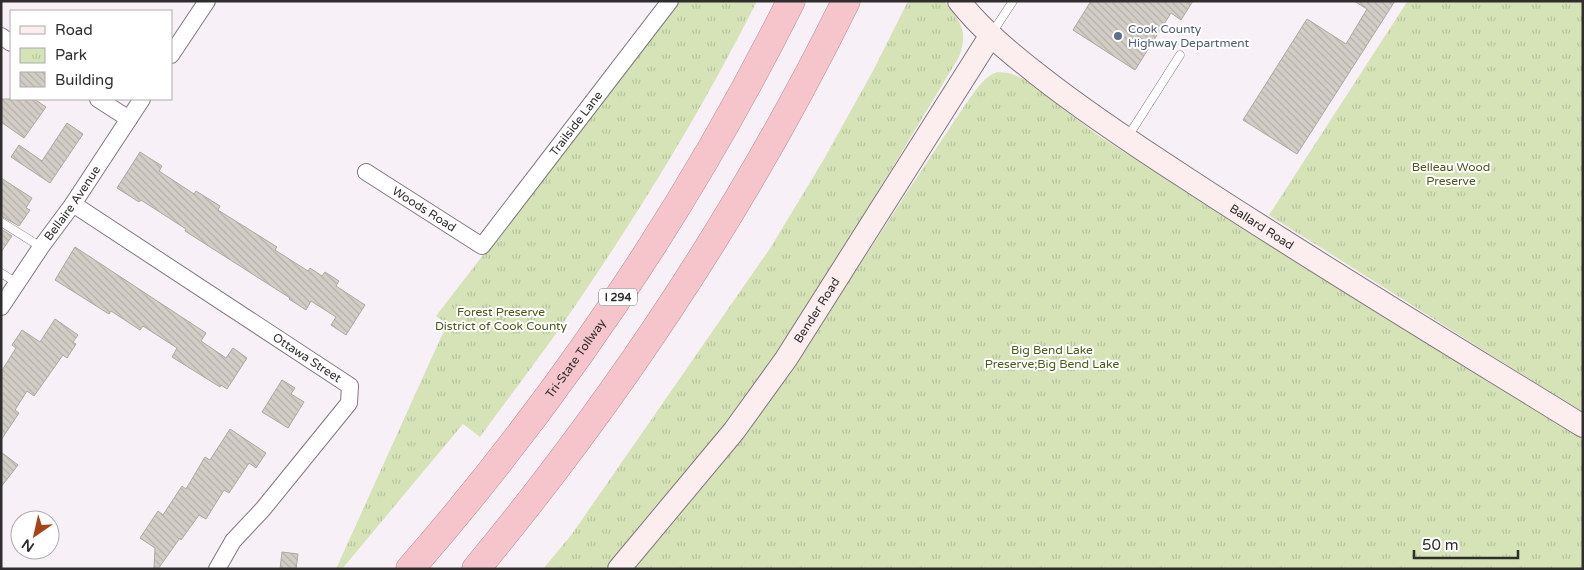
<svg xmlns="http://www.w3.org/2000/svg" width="1584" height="570" font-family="'Varela Round',sans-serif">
<defs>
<pattern id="park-tufts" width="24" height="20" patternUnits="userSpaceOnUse" patternTransform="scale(1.25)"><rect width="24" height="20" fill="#d5e3b7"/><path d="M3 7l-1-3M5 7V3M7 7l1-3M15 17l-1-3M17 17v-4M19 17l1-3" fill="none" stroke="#b7c39e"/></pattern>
<pattern id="building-back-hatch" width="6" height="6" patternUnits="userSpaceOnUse" patternTransform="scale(1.25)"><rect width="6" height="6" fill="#d2cdc5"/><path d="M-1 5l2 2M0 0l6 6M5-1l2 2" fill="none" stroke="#b5b0aa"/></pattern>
</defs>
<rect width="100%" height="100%" fill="#f8f0f7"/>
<!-- park -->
<g fill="url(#park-tufts)">
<path d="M679,1h78c-60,119 -131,233 -207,341 -23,32 -47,63 -70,95l-17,-13 -121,145h-6l111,-245 -11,-8z"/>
<path d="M908,1h36c16,20 25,30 15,56l-143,237 -36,56 -60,83 -87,106 -28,30h-62l29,-35 199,-287 53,-88 50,-90z"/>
<path d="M1406,1h177v412l-314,-198 138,-213z"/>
<path d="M997,72l12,1 15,6 75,57 115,73 369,227v133h-952c37,-42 74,-83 107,-128 81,-108 152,-225 227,-336 9,-12 18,-28 32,-33z"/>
</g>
<!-- building -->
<g fill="url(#building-back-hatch)" stroke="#ada8a0">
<path d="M1091,1h102l-12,19 -10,-7 -36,57 -62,-40z"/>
<path d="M1354,1h41l-98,153 -54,-34 64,-101 39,25 21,-35z"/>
<path d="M1,99h33l12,8 -22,31 -23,-16z"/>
<path d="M67,123l16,11 -33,49 -39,-26 8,-12 23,16z"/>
<path d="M140,152l22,14 -3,5 35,23 2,-3 24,15 -2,4 59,37 -2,3 33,21 2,-3 12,8 3,-4 14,9 -3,5 29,19 -19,30 -15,-10 5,-8 -25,-16 -5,9 -17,-11 1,-1 -105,-67 1,-2 -45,-29 -2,2 -22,-14z"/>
<path d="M1,178l31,20 -6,10 4,2 -11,16 -18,-10z"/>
<path d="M1,229l11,7 -11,16z"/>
<path d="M75,247l131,86 -5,8 25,17 7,-10 14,10 -20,31 -6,-4 -1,2 -48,-30 5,-9 -34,-22 -3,4 -29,-19 -2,3 -54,-34z"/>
<path d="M55,319l23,16 -5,7 3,2 -9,14 -4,-3 -29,41 -7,-5 -12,19 4,3 -18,27v-68l15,-24 -4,-3 10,-15 18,12z"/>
<path d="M282,380l13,8 -4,6 13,8 -16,26 -26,-16z"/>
<path d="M230,429l36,24 -10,15 -7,-5 -20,30 -5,-3 -18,29 -7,-4 -18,25 -1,-2 -22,31h-4l1,-21 -15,-10 18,-27 5,4 19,-29 4,3 19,-32 5,3z"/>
<path d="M1,452l17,13 -17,22z"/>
<path d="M282,552l16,2 -2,15h-16z"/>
</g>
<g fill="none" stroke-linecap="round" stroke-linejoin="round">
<!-- lane casing -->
<g stroke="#7f787e" stroke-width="9">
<g id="lane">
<path d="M992,33l21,-32"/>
<path d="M1127,138l53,-83"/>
<path d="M1,222l40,25"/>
<path d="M1,273l16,10"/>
</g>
</g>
<!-- street casing -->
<g stroke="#7f787e" stroke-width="18">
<g id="street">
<path d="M1,36l10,7"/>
<path d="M171,55l36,-54"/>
<path d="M98,99l31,20"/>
<path id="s1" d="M366,172l116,74 188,-245"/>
<path id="s2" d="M73,204l277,182 -1,17 -86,106 -30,32 -16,28"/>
<path id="s3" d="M1,307l40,-60 32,-43 69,-105"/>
</g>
</g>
<!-- secondary casing -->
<g stroke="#7f787e" stroke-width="24">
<g id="secondary">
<path id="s4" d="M959,1c22,28 50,51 78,73 48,38 98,71 149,104 131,86 264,166 397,248"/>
<path id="s5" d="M619,569l115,-138 52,-72 205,-324"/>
</g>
</g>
<!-- highway casing -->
<g stroke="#b09094" stroke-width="29">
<g id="highway">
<path id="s6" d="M410,569c150,-172 279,-364 381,-568"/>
<path d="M476,569c144,-174 270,-365 370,-568"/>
</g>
</g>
<!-- lane -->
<use href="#lane" stroke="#fff" stroke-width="8"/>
<!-- street -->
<use href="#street" stroke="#fff" stroke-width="16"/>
<!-- secondary -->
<use href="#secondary" stroke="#fceeef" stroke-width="22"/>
<!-- highway -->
<use href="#highway" stroke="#f5c5cb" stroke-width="28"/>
</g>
<!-- markers -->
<circle fill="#5c6f8a" stroke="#fff" stroke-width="2" cx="1118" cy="36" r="5"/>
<g text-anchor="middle" stroke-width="4" stroke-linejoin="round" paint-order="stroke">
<!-- shield labels -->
<rect fill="#fff" stroke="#6e6c6d" stroke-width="1" x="599" y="288.5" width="38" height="17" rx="4"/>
<g font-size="11" font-weight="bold" fill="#302d2f">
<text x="618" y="301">I 294</text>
</g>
<!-- service labels -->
<g font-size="12" fill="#4e5e75" stroke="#fff" text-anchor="start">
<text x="1128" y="33">Cook County<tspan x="1128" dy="14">Highway Department</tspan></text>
</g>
<!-- street labels -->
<g font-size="12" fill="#302d2f" stroke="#fff">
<text dy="4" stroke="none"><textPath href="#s1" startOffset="292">Trailside Lane</textPath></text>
<text dy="4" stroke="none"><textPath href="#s3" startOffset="126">Bellaire Avenue</textPath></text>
<text dy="4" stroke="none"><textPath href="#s1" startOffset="69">Woods Road</textPath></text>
<text dy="4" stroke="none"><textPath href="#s4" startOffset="379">Ballard Road</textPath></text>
<text dy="4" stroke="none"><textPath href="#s5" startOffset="326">Bender Road</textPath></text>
<text dy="4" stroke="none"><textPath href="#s2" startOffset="280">Ottawa Street</textPath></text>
<text dy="4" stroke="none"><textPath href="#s6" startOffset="268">Tri-State Tollway</textPath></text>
</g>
<!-- park labels -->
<g font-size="12" fill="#4b5a1a" stroke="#fff">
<text x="1451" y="171">Belleau Wood<tspan x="1451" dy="14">Preserve</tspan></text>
<text x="501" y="316">Forest Preserve<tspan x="501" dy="14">District of Cook County</tspan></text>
<text x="1052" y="354">Big Bend Lake<tspan x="1052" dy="14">Preserve;Big Bend Lake</tspan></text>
</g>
</g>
<!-- border -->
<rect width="1584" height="570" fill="none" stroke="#302d2f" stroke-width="5"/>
<!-- legend -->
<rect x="10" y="10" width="162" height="90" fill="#ffffff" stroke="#acabac"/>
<rect x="20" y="26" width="25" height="8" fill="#fceeef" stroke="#acabac"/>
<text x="55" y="35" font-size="15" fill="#302d2f">Road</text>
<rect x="20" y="48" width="25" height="15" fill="url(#park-tufts)" stroke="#acabac"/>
<text x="55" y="60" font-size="15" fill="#302d2f">Park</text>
<rect x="20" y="72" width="25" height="15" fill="url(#building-back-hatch)" stroke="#acabac"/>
<text x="55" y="85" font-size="15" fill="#302d2f">Building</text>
<!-- north arrow -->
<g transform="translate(35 535) rotate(214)"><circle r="24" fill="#ffffff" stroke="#acabac"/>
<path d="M0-4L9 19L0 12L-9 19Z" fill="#a84217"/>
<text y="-8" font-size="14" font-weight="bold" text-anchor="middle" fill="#302d2f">N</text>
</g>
<!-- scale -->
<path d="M1414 550v8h104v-8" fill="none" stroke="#302d2f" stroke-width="2.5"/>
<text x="1422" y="550" font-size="15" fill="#302d2f" stroke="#ffffff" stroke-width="4" paint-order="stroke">50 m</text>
</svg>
